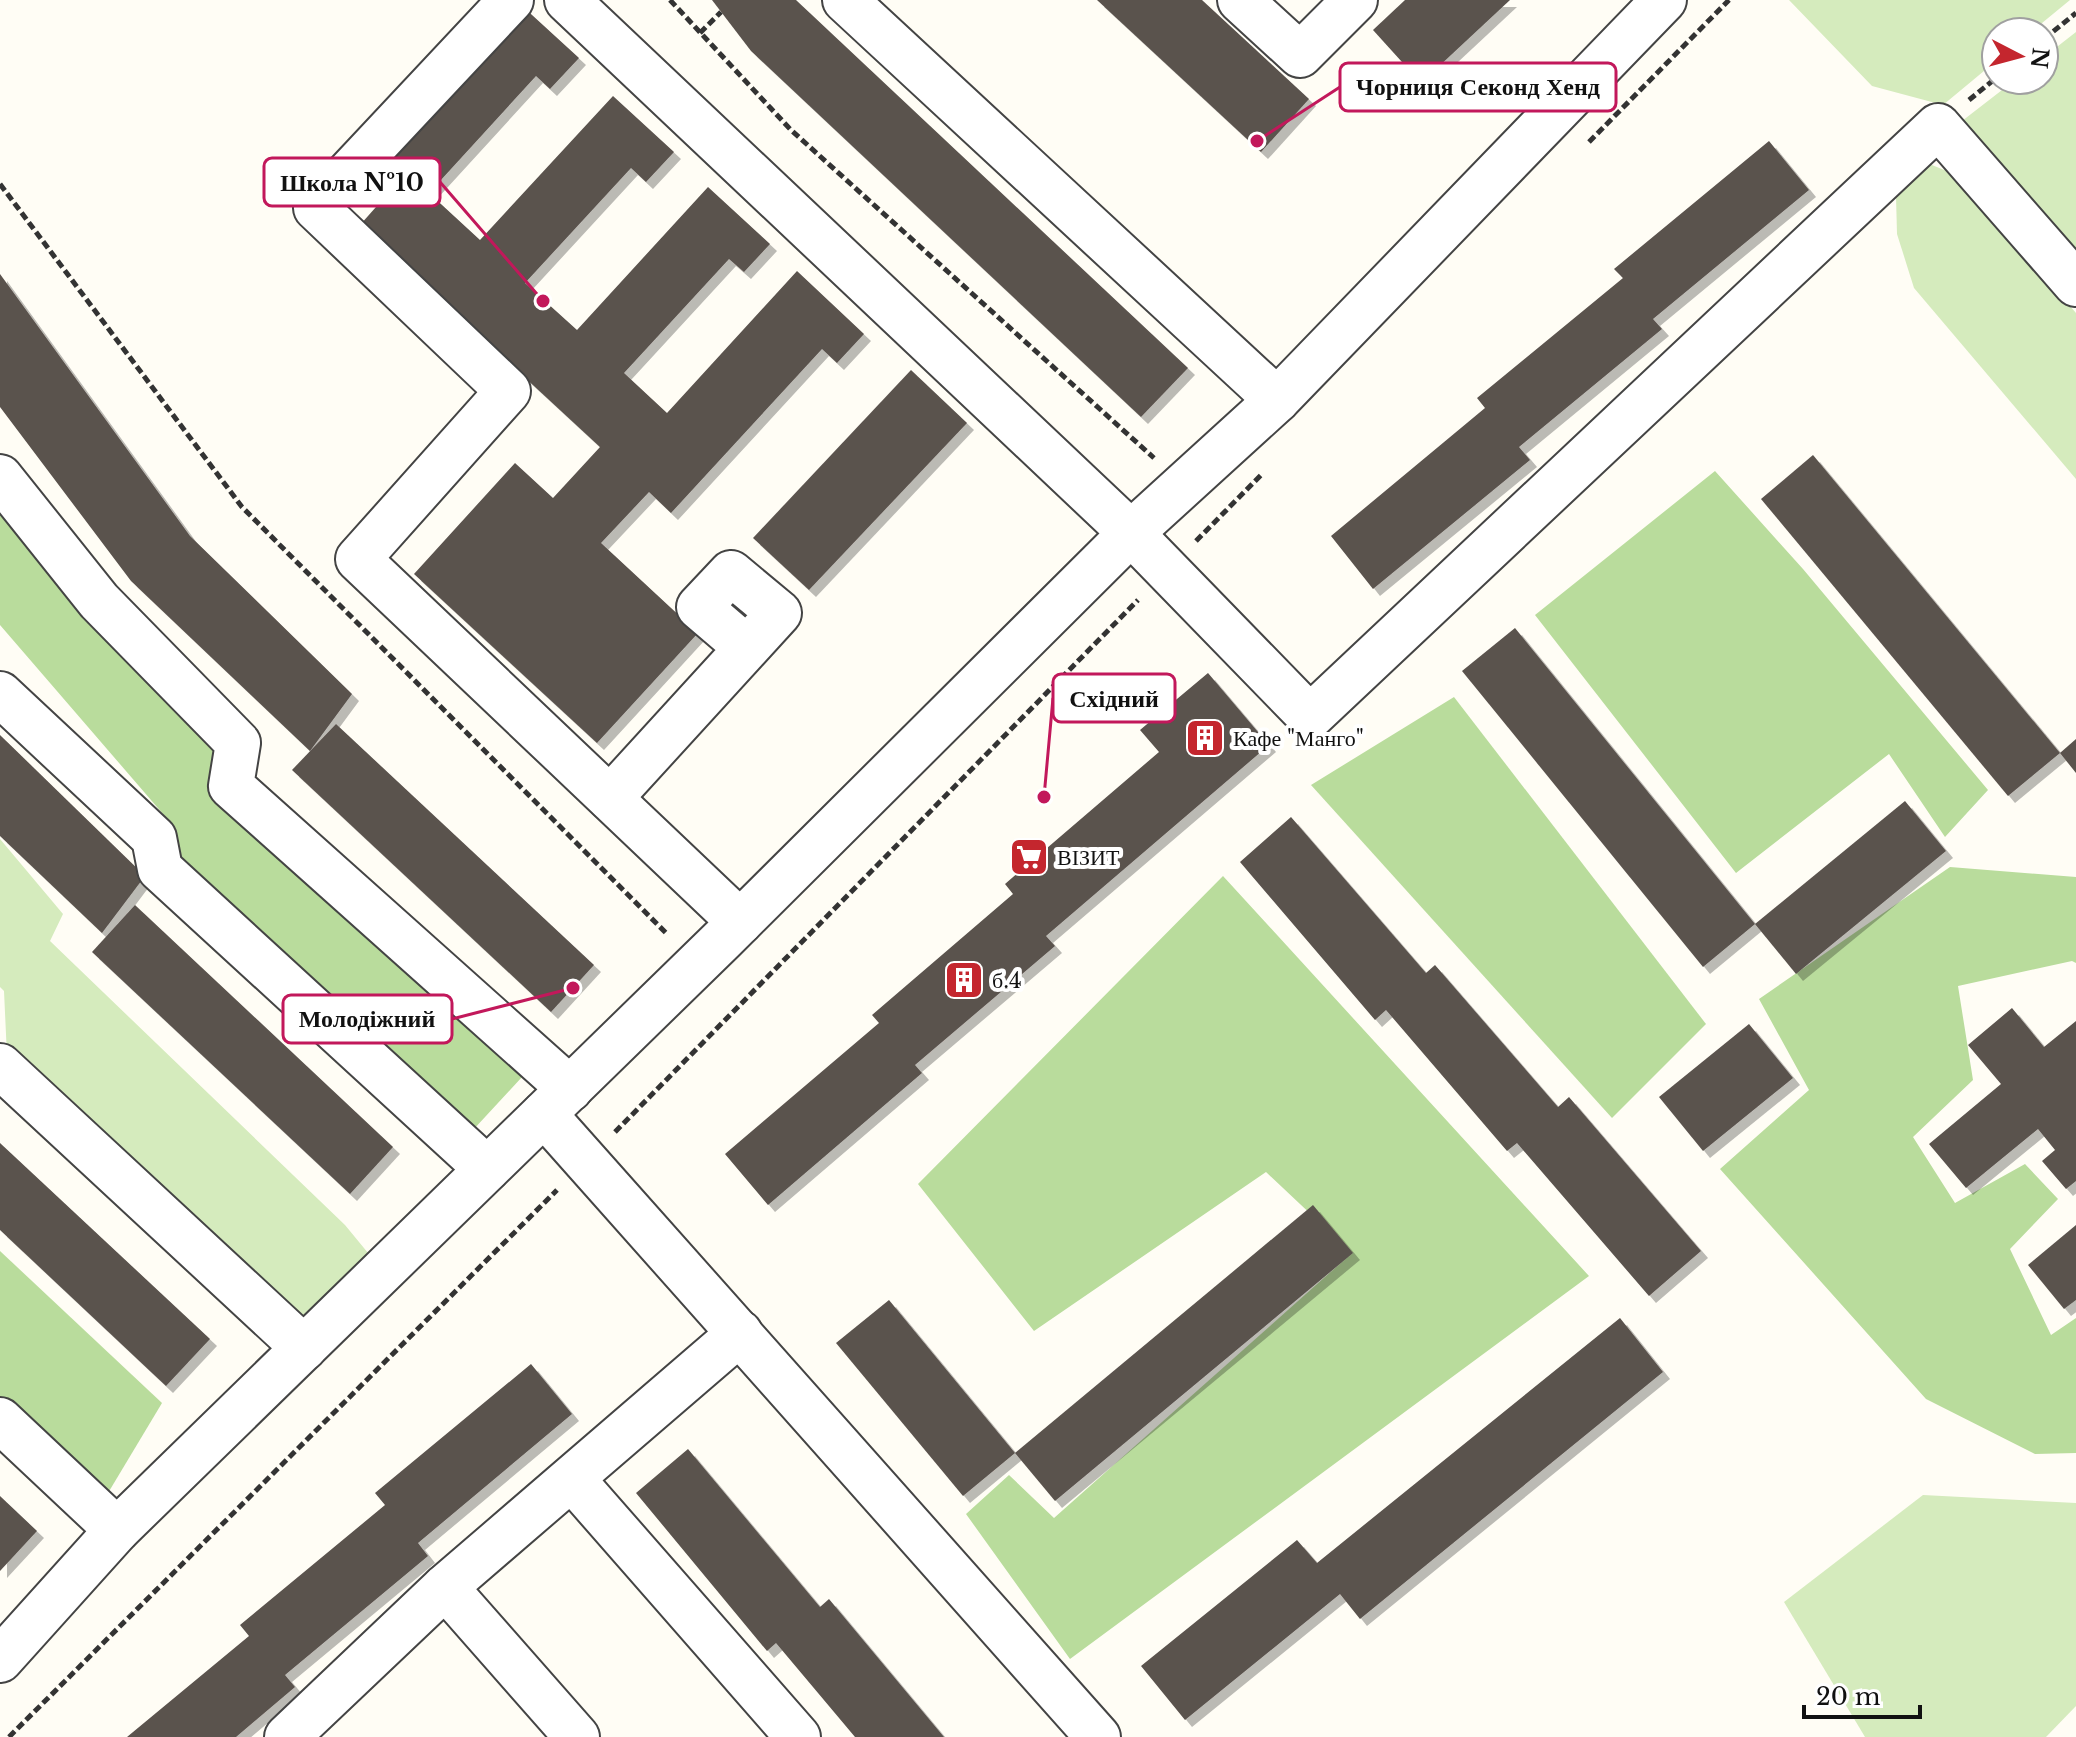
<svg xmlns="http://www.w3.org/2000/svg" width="2076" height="1737" font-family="'Libre Baskerville',serif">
<defs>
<filter id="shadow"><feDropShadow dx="7" dy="7" stdDeviation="0" flood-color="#0004"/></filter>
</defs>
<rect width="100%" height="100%" fill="#fffdf5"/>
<!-- green -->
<g fill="#d5ebbd">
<path d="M1789,0h281l-39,32h-35v29l-53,44 -71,-19z"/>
<path d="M2076,32v225l-114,-136 53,-41h29v-23z"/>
<path d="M1927,163l32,13 117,137v166l-162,-191 -17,-54 -1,-38 12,-27z"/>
<path d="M0,839l63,75 -13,27 295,284 28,34 -73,72 -293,-275 -3,-65 -4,-4z"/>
<path d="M1923,1495l153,8v203l-30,31h-181l-81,-135z"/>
</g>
<!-- forest -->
<g fill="#b9dc9c">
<path d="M1715,471l88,98 185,221 -43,47 -56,-83 -153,119 -201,-258z"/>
<path d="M0,472l222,271 -6,50 306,284 -49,53 -294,-268 -3,-33 -176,-204z"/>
<path d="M1454,697l252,327 -94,94 -301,-333z"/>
<path d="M1950,867l126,10v86l-4,-2 -114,25 15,94 -60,57 42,66 70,-39 33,35 -48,50 41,86 25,-17v135l-41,1 -109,-55 -206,-230 89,-79 -50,-91z"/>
<path d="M1223,876l366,400 -519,383 -104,-145 43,-39 45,43 298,-265 -86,-81 -232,159 -116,-147z"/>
<path d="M0,1251l162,152 -54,90 -108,-96z"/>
</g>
<!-- building -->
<g fill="#5a524d" filter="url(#shadow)">
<path d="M712,0h84l392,368 -47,49 -390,-366z"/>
<path d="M1097,0h105l107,99 -48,53z"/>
<path d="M1405,0h105l-89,83 -48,-53z"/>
<path d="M520,4l59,54 -29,31 -14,-13 -107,117 51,47 133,-144 61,56 -28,30 -15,-14 -106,115 52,47 131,-143 62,57 -26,28 -15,-13 -105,114 43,40 130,-142 67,63 -27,29 -15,-14 -151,164 -22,-21 -48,51 97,90 -101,110 -183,-169 101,-111 38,35 47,-51 -240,-222 24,-27 -23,-21z"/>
<path d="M1769,141l40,49 -156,129 9,10 -143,118 11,13 -157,129 -42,-53 154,-128 -8,-10 146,-120 -9,-9z"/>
<path d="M0,274l190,262 162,158 -42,57 -179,-170 -131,-174z"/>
<path d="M911,370l56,53 -158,167 -56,-52z"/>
<path d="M1813,455l247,298 -52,43 -247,-297z"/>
<path d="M1515,628l240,296 -52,43 -241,-296z"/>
<path d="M1208,673l61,72 -223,191 9,10 -140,119 7,8 -154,132 -43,-51 154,-131 -7,-8 141,-121 -8,-10 154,-132 -19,-22z"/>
<path d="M336,724l258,241 -43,47 -259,-242z"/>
<path d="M0,735l145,141 -43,57 -102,-97z"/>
<path d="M2076,739v34l-16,-20z"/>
<path d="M1905,801l41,50 -150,123 -41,-50z"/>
<path d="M1291,817l135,156 9,-8 123,142 11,-10 132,154 -52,45 -132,-153 -10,8 -121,-141 -11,10 -135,-158z"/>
<path d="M135,905l258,242 -43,47 -258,-242z"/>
<path d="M2012,1008l32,39 32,-26v160l-10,8 -24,-28 13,-11 -17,-21 -72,59 -37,-44 72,-60 -33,-39z"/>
<path d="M1749,1024l44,54 -90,73 -44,-54z"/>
<path d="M0,1143l210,196 -44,47 -166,-156z"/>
<path d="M1313,1205l40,48 -298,248 -40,-48z"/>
<path d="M2076,1225v75l-12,9 -36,-44z"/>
<path d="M889,1300l126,153 -52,43 -127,-153z"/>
<path d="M1620,1318l43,54 -303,247 -20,-25 -155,126 -44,-54 156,-126 20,23z"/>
<path d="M531,1364l41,50 -154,129 10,13 -143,119 10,12 -59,50h-109l122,-101 -9,-11 145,-120 -10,-12z"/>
<path d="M688,1449l132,158 9,-8 115,138h-89l-79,-94 -9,8 -131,-158z"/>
<path d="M0,1496l37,35 -37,40z"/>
</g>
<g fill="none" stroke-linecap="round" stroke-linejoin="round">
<!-- minor casing -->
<g stroke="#444" stroke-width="48">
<g id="minor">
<path d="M511,0l-195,208 192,183 -150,168 382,363"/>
<path d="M567,0l564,533 179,184 628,-591 138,158"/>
<path d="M845,0l432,400"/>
<path d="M1240,0l60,55 55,-55"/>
<path d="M0,477l99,124 139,142 -7,43 339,303"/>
<path d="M0,694l154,144 6,31 327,300"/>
<path d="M610,798l169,-185 -48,-40 -32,34 48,41"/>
<path d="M0,1066l304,282"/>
<path d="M544,1114l554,623"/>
<path d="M0,1420l117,110"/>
<path d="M573,1480l225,257"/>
<path d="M445,1587l132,150"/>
<path d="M0,1660l117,-130 606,-591 408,-406 146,-133 387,-400"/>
<path d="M287,1737l158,-150 295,-254"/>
</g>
</g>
<!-- path -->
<g stroke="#333" stroke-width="5" stroke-dasharray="8 4" stroke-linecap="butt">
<path d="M670,0l121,130 363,328"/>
<path d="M700,33l21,-21"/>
<path d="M2044,39l32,-26"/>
<path d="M1969,100l27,-22"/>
<path d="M1589,142l140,-142"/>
<path d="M0,184l242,323 426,428"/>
<path d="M1196,541l66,-67"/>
<path d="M615,1132l523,-532"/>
<path d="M9,1737l548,-547"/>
</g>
<!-- minor -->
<use href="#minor" stroke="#fff" stroke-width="44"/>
</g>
<!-- icons -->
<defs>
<g id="building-square" transform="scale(2)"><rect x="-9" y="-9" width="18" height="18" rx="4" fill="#c4262e" stroke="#fff"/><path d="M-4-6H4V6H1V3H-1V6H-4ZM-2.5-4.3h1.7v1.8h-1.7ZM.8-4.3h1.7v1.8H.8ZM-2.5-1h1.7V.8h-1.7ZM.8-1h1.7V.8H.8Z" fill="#fff"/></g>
<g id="supermarket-square" transform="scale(2)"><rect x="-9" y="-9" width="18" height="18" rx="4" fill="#c4262e" stroke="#fff"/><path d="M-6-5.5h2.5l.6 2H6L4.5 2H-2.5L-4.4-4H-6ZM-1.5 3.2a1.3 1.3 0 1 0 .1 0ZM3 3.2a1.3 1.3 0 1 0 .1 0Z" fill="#fff"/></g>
</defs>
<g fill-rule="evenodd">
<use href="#building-square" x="1205" y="738"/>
<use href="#supermarket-square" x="1029" y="857"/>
<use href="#building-square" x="964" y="980"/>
</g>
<g text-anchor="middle" stroke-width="8" stroke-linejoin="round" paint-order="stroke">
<!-- poi labels -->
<g font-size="22" fill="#111" stroke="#fff" text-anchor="start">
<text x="1233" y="746">Кафе "Манго"</text>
<text x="1057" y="865">ВІЗИТ</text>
<text x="992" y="988">б.4</text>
</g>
</g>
<!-- callouts -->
<path fill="none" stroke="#c2185b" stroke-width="3" d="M1257 141L1340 87M543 301L440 182M1044 797L1053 698M573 988L452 1019"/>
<g fill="#c2185b" stroke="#fff" stroke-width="3">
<circle cx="1257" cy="141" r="8"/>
<circle cx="543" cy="301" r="8"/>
<circle cx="1044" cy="797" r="8"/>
<circle cx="573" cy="988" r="8"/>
</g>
<g fill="#fff" stroke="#c2185b" stroke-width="3">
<rect x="1340" y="63" width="276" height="48" rx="8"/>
<rect x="264" y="158" width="176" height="48" rx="8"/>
<rect x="1053" y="674" width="122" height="48" rx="8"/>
<rect x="283" y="995" width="169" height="48" rx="8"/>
</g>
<g font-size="24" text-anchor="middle" font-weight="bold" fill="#111">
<text x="1478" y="95">Чорниця Секонд Хенд</text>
<text x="352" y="191">Школа №10</text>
<text x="1114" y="707">Східний</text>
<text x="367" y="1027">Молодіжний</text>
</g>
<!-- north arrow -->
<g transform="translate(2020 56) rotate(96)"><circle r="38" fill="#ffffff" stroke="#a0a0a0" stroke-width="2"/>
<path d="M0-6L14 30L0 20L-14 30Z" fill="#c4262e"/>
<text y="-12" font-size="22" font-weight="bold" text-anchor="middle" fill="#111111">N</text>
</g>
<!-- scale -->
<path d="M1804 1705v12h116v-12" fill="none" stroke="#111111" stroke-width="4"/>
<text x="1816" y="1705" font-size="24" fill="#111111" stroke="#ffffff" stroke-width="6" paint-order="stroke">20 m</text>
</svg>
